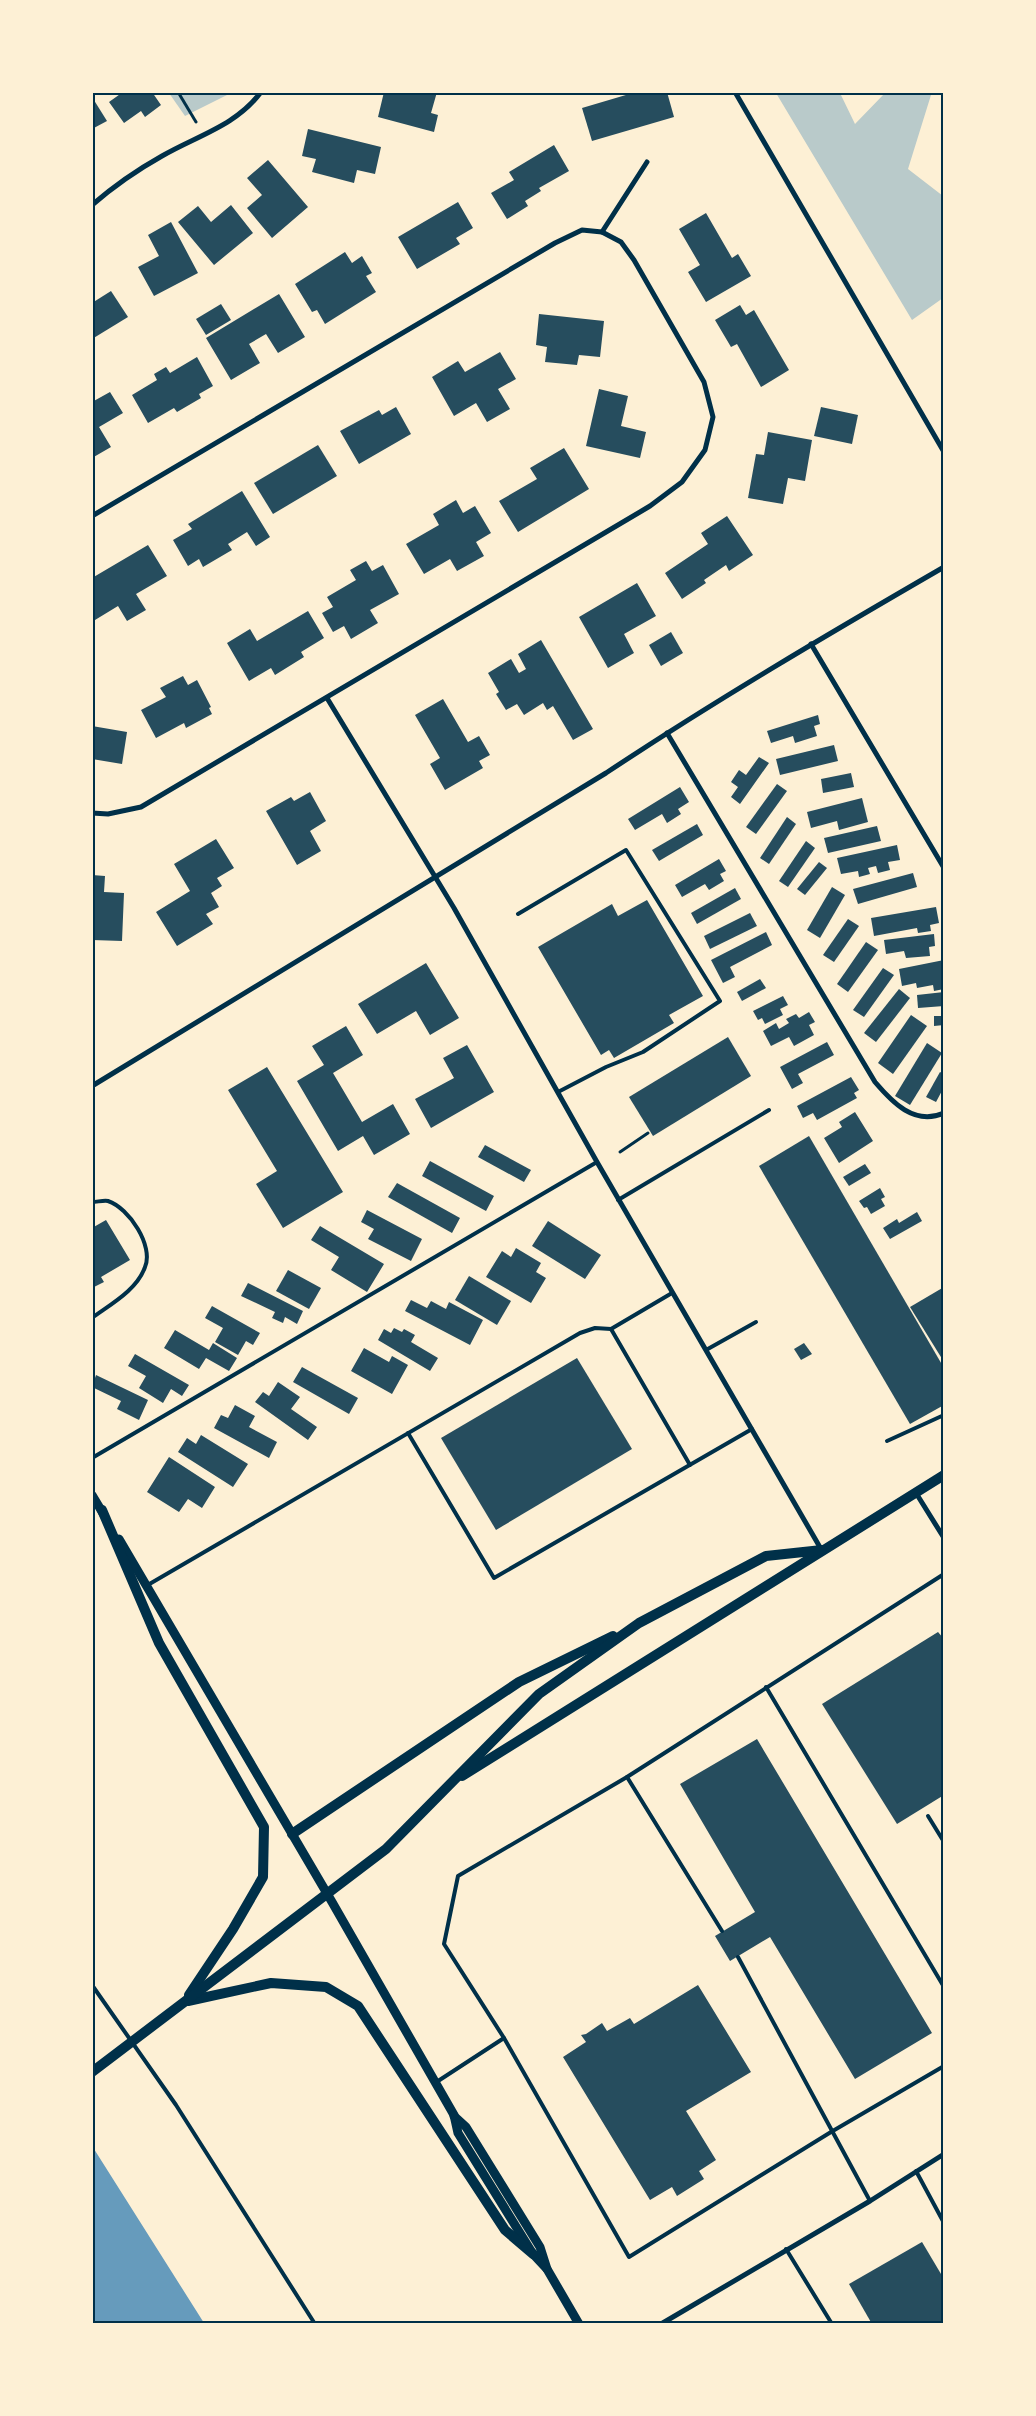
<svg xmlns="http://www.w3.org/2000/svg" width="1036" height="2416" font-family="'IBM Plex Sans',sans-serif">
<rect width="100%" height="100%" fill="#fdf0d5"/>
<!-- green -->
<g fill="#b9caca">
<path d="M169,93h62l-46,23z"/>
<path d="M776,93h64l15,31 30,-31h44l2,2 -23,74 35,27v102l-31,22z"/>
</g>
<!-- water -->
<path fill="#669bbc" d="M93,2146l1,3 110,174h-111z"/>
<!-- building -->
<g fill="#264d5e">
<path d="M123,92h29l9,13 -16,12 -4,-6 -17,12 -15,-21z"/>
<path d="M384,92h53l-6,21 7,2 -4,17 -56,-15z"/>
<path d="M636,92h31l7,25 -82,24 -10,-33z"/>
<path d="M92,97l15,24 -15,8z"/>
<path d="M308,129l73,18 -6,27 -18,-4 -3,13 -42,-11 4,-13 -14,-3z"/>
<path d="M554,145l15,26 -30,17 2,3 -16,10 3,5 -21,13 -16,-26 23,-13 -5,-8z"/>
<path d="M268,160l40,47 -36,31 -25,-30 15,-13 -15,-17z"/>
<path d="M458,202l15,26 -17,10 4,6 -43,25 -19,-32z"/>
<path d="M231,205l22,28 -39,32 -36,-43 20,-16 13,16z"/>
<path d="M706,213l26,45 6,-4 13,22 -45,26 -18,-30 12,-7 -21,-36z"/>
<path d="M171,222l27,51 -44,23 -16,-29 21,-11 -11,-21z"/>
<path d="M345,252l7,11 10,-7 10,17 -6,3 10,16 -51,32 -8,-14 -5,2 -17,-28z"/>
<path d="M111,291l17,26 -36,22v-36z"/>
<path d="M279,294l26,43 -27,16 -12,-19 -17,10 11,19 -29,17 -25,-42z"/>
<path d="M221,304l10,16 -25,15 -10,-16z"/>
<path d="M740,305l6,10 8,-5 35,60 -28,17 -24,-43 -6,3 -16,-27z"/>
<path d="M539,314l65,7 -4,36 -21,-2 -2,10 -32,-3 2,-15 -11,-2z"/>
<path d="M500,352l16,27 -18,10 12,20 -23,13 -11,-19 -22,13 -22,-39 26,-16 7,11z"/>
<path d="M197,357l16,29 -14,8 2,4 -24,14 -3,-4 -26,15 -16,-28 25,-15 -3,-6 12,-7 4,6z"/>
<path d="M599,389l29,7 -7,30 25,6 -6,26 -54,-12z"/>
<path d="M110,392l13,21 -24,14 12,20 -19,11v-56z"/>
<path d="M396,407l15,27 -52,30 -19,-33 39,-21 3,5z"/>
<path d="M821,407l37,8 -6,29 -38,-8z"/>
<path d="M768,432l44,8 -7,41 -17,-3 -5,26 -35,-6 8,-44 8,1z"/>
<path d="M318,445l19,31 -64,38 -19,-31z"/>
<path d="M564,448l25,41 -71,43 -19,-31 38,-22 -7,-11z"/>
<path d="M242,491l28,46 -14,9 -9,-14 -19,12 4,6 -29,17 -4,-8 -11,7 -15,-26 19,-11 -4,-5z"/>
<path d="M456,500l7,13 12,-7 16,27 -15,9 8,14 -27,15 -7,-12 -26,15 -18,-30 33,-19 -6,-11z"/>
<path d="M727,516l26,39 -24,16 -3,-6 -22,15 2,3 -24,16 -17,-26 43,-29 -7,-11z"/>
<path d="M148,545l19,31 -31,18 10,16 -19,11 -9,-15 -23,14 -3,-3v-39z"/>
<path d="M366,561l6,10 11,-6 16,29 -29,16 8,13 -27,16 -7,-13 -11,6 -11,-19 11,-6 -6,-10 29,-17 -6,-10z"/>
<path d="M637,583l19,33 -32,18 10,19 -26,15 -29,-51z"/>
<path d="M308,611l16,27 -23,14 3,5 -29,18 -4,-7 -22,13 -22,-38 23,-14 7,12z"/>
<path d="M671,632l12,21 -22,13 -12,-21z"/>
<path d="M541,640l52,89 -20,11 -20,-34 -6,4 -4,-7 -19,12 -7,-11 -11,6 -10,-16 3,-2 -11,-19 23,-14 8,14 7,-4 -8,-15z"/>
<path d="M183,676l5,9 9,-5 14,27 -2,1 3,6 -26,14 -2,-5 -28,15 -15,-28 25,-13 -6,-9z"/>
<path d="M443,699l25,43 11,-6 11,19 -11,6 4,7 -38,22 -15,-26 10,-6 -25,-43z"/>
<path d="M818,715l2,9 -6,2 3,10 -22,7 -2,-7 -22,7 -4,-12z"/>
<path d="M92,726l35,6 -5,32 -30,-5z"/>
<path d="M834,745l4,16 -58,14 -4,-16z"/>
<path d="M759,757l10,6 -29,41 -9,-7 7,-10 -7,-5 8,-12 7,5z"/>
<path d="M851,773l3,14 -31,6 -2,-14z"/>
<path d="M777,784l10,7 -31,43 -10,-7z"/>
<path d="M680,787l9,15 -11,7 3,5 -14,9 -5,-9 -27,16 -7,-11z"/>
<path d="M310,792l16,29 -16,10 11,20 -24,14 -31,-54 25,-14 3,4z"/>
<path d="M862,798l6,24 -29,8 -2,-9 -26,7 -4,-16z"/>
<path d="M787,817l9,7 -27,40 -9,-6z"/>
<path d="M697,824l6,11 -44,26 -7,-11z"/>
<path d="M877,826l4,15 -53,12 -4,-15z"/>
<path d="M216,839l18,29 -17,10 5,8 -11,7 8,14 -13,7 7,10 -36,22 -21,-34 34,-21 -16,-27z"/>
<path d="M806,841l9,7 -27,39 -9,-6z"/>
<path d="M897,845l3,15 -12,2 2,8 -12,3 -2,-7 -8,2 2,6 -11,3 -1,-6 -17,3 -4,-16z"/>
<path d="M719,859l7,12 -6,3 4,7 -15,9 -4,-6 -23,13 -7,-12z"/>
<path d="M819,862l8,6 -22,27 -8,-6z"/>
<path d="M913,873l4,14 -59,17 -5,-15z"/>
<path d="M92,875l13,1 -1,16 20,1 -2,48 -30,-1z"/>
<path d="M832,887l13,8 -25,43 -13,-8z"/>
<path d="M735,888l6,11 -44,25 -6,-11z"/>
<path d="M647,900l56,96 -34,19 5,8 -60,35 -5,-8 -8,5 -63,-108 74,-43 6,12z"/>
<path d="M936,907l3,16 -9,2 1,6 -13,2 -1,-5 -43,8 -3,-18z"/>
<path d="M750,913l7,13 -47,23 -6,-13z"/>
<path d="M848,919l11,7 -25,36 -11,-7z"/>
<path d="M766,932l6,13 -42,22 5,10 -12,6 -12,-23z"/>
<path d="M934,934l1,12 -6,1 1,9 -24,2 -2,-7 -18,3 -2,-14z"/>
<path d="M866,942l12,8 -30,42 -11,-8z"/>
<path d="M944,960v29l-10,2 -1,-6 -16,3 -1,-5 -14,3 -3,-17z"/>
<path d="M426,963l33,55 -29,17 -14,-24 -39,23 -19,-30z"/>
<path d="M883,968l11,7 -30,42 -11,-7z"/>
<path d="M760,979l6,9 -24,13 -5,-9z"/>
<path d="M899,989l11,9 -34,44 -12,-9z"/>
<path d="M944,992v14l-26,2 -1,-13z"/>
<path d="M783,996l5,9 -8,4 3,6 -18,9 -3,-6 -4,2 -5,-9z"/>
<path d="M809,1012l6,10 -6,3 5,10 -20,11 -5,-9 -18,9 -8,-15 13,-8 3,6 10,-6 -3,-4 10,-5 3,4z"/>
<path d="M911,1015l16,11 -34,48 -15,-11z"/>
<path d="M934,1016h10v9l-10,1z"/>
<path d="M346,1026l17,29 -30,18 29,49 31,-18 17,30 -36,21 -11,-19 -25,15 -41,-70 27,-16 -12,-19z"/>
<path d="M728,1037l23,39 -98,60 -24,-39z"/>
<path d="M827,1042l7,13 -36,19 5,9 -11,6 -12,-22z"/>
<path d="M927,1043l15,10 -32,52 -15,-9z"/>
<path d="M467,1045l27,47 -63,36 -16,-29 39,-21 -11,-20z"/>
<path d="M267,1067l76,125 -60,36 -27,-44 21,-13 -49,-81z"/>
<path d="M940,1072l4,2v13l-8,15 -10,-5z"/>
<path d="M851,1077l8,13 -5,3 3,5 -40,22 -4,-7 -10,5 -6,-12z"/>
<path d="M855,1112l18,29 -34,22 -15,-25 18,-11 -3,-5z"/>
<path d="M809,1136l135,232v37l-34,19 -151,-258z"/>
<path d="M485,1145l46,25 -7,12 -46,-25z"/>
<path d="M430,1161l64,35 -8,15 -64,-35z"/>
<path d="M865,1164l6,9 -22,13 -6,-9z"/>
<path d="M397,1183l63,35 -8,15 -64,-36z"/>
<path d="M880,1188l5,9 -4,2 4,7 -14,8 -4,-7 -3,1 -5,-7z"/>
<path d="M367,1210l55,29 -11,22 -43,-22 6,-10 -13,-7z"/>
<path d="M917,1212l5,9 -32,18 -7,-11 14,-9 2,4z"/>
<path d="M106,1220l24,40 -29,17 3,5 -12,6v-60z"/>
<path d="M548,1221l53,34 -16,24 -53,-33z"/>
<path d="M320,1226l64,38 -17,28 -36,-22 8,-13 -28,-17z"/>
<path d="M516,1248l25,15 -5,9 10,6 -15,25 -45,-26 16,-26 9,6z"/>
<path d="M288,1270l33,18 -12,21 -33,-18z"/>
<path d="M469,1276l42,25 -14,24 -42,-25z"/>
<path d="M248,1283l55,28 -6,13 -12,-7 -2,6 -11,-5 3,-6 -34,-16z"/>
<path d="M944,1287v75l-34,-55z"/>
<path d="M411,1300l16,8 4,-7 15,8 3,-7 34,18 -13,25 -65,-34z"/>
<path d="M212,1306l48,27 -7,12 -7,-4 -8,14 -23,-13 8,-14 -18,-10z"/>
<path d="M394,1328l8,4 2,-3 11,6 -4,7 27,16 -8,13 -52,-31 6,-11 7,4z"/>
<path d="M175,1330l34,20 4,-7 24,15 -8,13 -23,-13 -7,11 -35,-21z"/>
<path d="M804,1343l8,11 -11,6 -7,-11z"/>
<path d="M364,1348l25,14 3,-6 16,9 -16,29 -41,-23z"/>
<path d="M135,1354l54,31 -7,11 -11,-7 -8,14 -24,-15 7,-12 -18,-10z"/>
<path d="M577,1358l55,91 -136,81 -55,-92z"/>
<path d="M302,1367l56,31 -9,16 -56,-32z"/>
<path d="M96,1375l52,25 -9,20 -22,-11 4,-8 -29,-14z"/>
<path d="M278,1382l22,15 -9,12 26,18 -9,13 -53,-38 8,-10 6,4z"/>
<path d="M235,1405l20,11 -6,11 28,15 -8,16 -55,-30 7,-13 7,3z"/>
<path d="M201,1435l47,29 -15,23 -55,-35 9,-14 9,6z"/>
<path d="M169,1457l46,30 -13,21 -14,-9 -9,13 -32,-20z"/>
<path d="M938,1632l6,7v156l-47,29 -75,-120z"/>
<path d="M757,1739l175,294 -77,46 -85,-142 -40,24 -15,-25 40,-24 -75,-128z"/>
<path d="M698,1985l53,87 -65,39 30,49 -17,11 5,8 -27,17 -5,-9 -22,13 -87,-143 23,-15 -5,-7 5,-1 16,-11 5,8 23,-13 4,6z"/>
<path d="M922,2242l22,37v45h-72l-23,-40z"/>
</g>
<g fill="none" stroke-linecap="round" stroke-linejoin="round">
<!-- path -->
<g stroke="#003049" stroke-width="3">
<path d="M178,92l18,30"/>
<path d="M620,1152l28,-19"/>
</g>
<!-- service -->
<g stroke="#003049" stroke-width="4">
<path d="M518,914l108,-64 94,151 -77,51 -37,15 -48,25"/>
<path d="M618,1200l151,-90"/>
<path d="M92,1202c5,0 12,-2 16,-1 21,7 46,45 37,66 -8,23 -34,37 -53,51"/>
<path d="M672,1293l-61,36 79,136"/>
<path d="M706,1350l50,-28"/>
<path d="M408,1433l86,145 258,-149"/>
<path d="M887,1441l57,-26"/>
<path d="M92,1458l505,-296"/>
<path d="M944,1574l-317,203 -169,99 -14,68 60,94 125,219 202,-125 113,-66"/>
<path d="M146,1586l434,-253 15,-5 16,1"/>
<path d="M766,1687l178,300"/>
<path d="M627,1777l95,154"/>
<path d="M928,1816l16,26"/>
<path d="M738,1957l132,244"/>
<path d="M92,1985l84,120 139,219"/>
<path d="M435,2083l69,-45"/>
<path d="M916,2171l28,52"/>
<path d="M786,2249l46,75"/>
</g>
<!-- minor -->
<g stroke="#003049" stroke-width="5">
<path d="M735,92l209,360"/>
<path d="M92,205c22,-19 45,-35 70,-49 34,-20 74,-30 99,-64"/>
<path d="M92,516l463,-273 27,-13 20,2 45,-70"/>
<path d="M811,644l133,224"/>
<path d="M327,698l127,210 143,254 224,387"/>
<path d="M667,733l208,349c17,20 39,44 69,31"/>
<path d="M92,813l16,1 33,-7 509,-301 32,-24 23,-32 8,-33 -9,-35 -70,-122 -13,-18 -19,-10"/>
<path d="M92,1086l514,-313c110,-73 224,-140 338,-206"/>
<path d="M916,1493l28,45"/>
<path d="M661,2324l209,-123 74,-47"/>
</g>
<!-- tertiary -->
<g stroke="#003049" stroke-width="9">
<path d="M92,1495l12,20"/>
<path d="M119,1539l213,363 122,213 4,18 75,121 14,15"/>
<path d="M454,2116l12,11 74,120 7,22 32,55"/>
</g>
<!-- secondary -->
<g stroke="#003049" stroke-width="10">
<path d="M102,1510l57,133 105,184 -1,50 -30,52 -44,66"/>
<path d="M462,1776l482,-301"/>
<path d="M292,1834l227,-152 94,-46"/>
<path d="M188,2001l83,-18 55,4 32,19 147,224 28,24"/>
<path d="M92,2072l294,-223 153,-155 100,-71 127,-67 56,-6"/>
</g>
</g>
<!-- border -->
<rect width="1036" height="2416" fill="none" stroke="#fdf0d5" stroke-width="188"/>
<rect x="94" y="94" width="848" height="2228" fill="none" stroke="#003049" stroke-width="2"/>
</svg>
